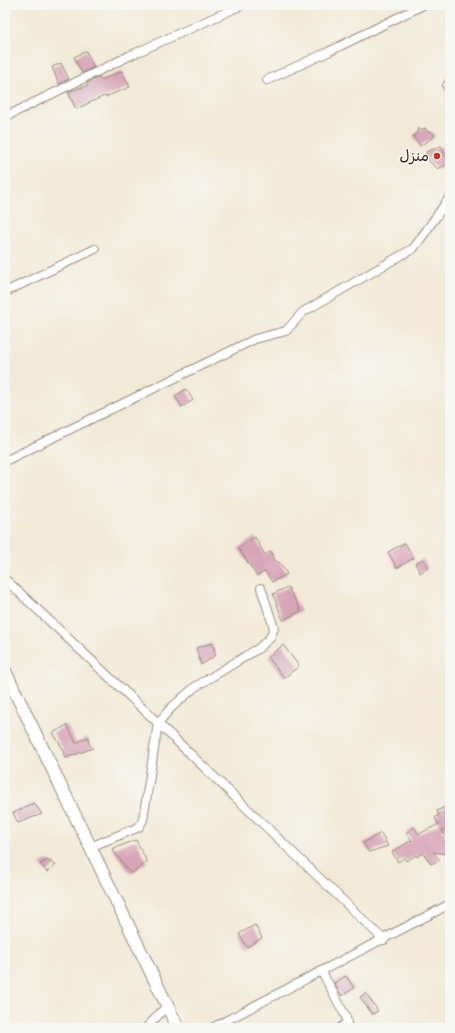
<svg xmlns="http://www.w3.org/2000/svg" width="455" height="1033" font-family="'Shantell Sans','Playpen Sans Arabic',sans-serif">
<rect width="100%" height="100%" fill="#f6f6f2"/>
<filter id="ink" filterUnits="userSpaceOnUse"><feTurbulence type="fractalNoise" baseFrequency=".025" numOctaves="2"/><feDisplacementMap in="SourceGraphic" scale="8" xChannelSelector="R" yChannelSelector="G"/><feConvolveMatrix kernelMatrix="1 2 1 2 8 2 1 2 1" color-interpolation-filters="sRGB"/></filter>
<filter id="wash" filterUnits="userSpaceOnUse"><feTurbulence type="fractalNoise" baseFrequency=".012" numOctaves="4" result="noise"/><feDisplacementMap in="SourceGraphic" scale="16" xChannelSelector="R" yChannelSelector="G"/><feGaussianBlur stdDeviation="0.9" result="paint"/><feColorMatrix in="noise" values="0 0 0 0 0 0 0 0 0 0 0 0 0 0 0 0 0 1.4 0 .05"/><feComposite in="paint" operator="in"/></filter>
<g filter="url(#wash)">
<rect width="100%" height="100%" fill="#f2e9d5"/>
<g id="blocks">
<!-- building -->
<g fill="#d7a5b8">
<path d="M86,51l8,16 -12,6 -8,-16z"/>
<path d="M61,63l8,16 -10,5 -7,-17z"/>
<path d="M122,71l8,16 -25,10 -1,-1 -28,13 -8,-17 20,-7 -1,-2 12,-6 2,3z"/>
<path d="M418,128l3,2 4,-2 3,4 3,-1 4,5 -15,10 -7,-10 4,-3z"/>
<path d="M441,146l8,17 -11,6 -9,-8 -3,-9z"/>
<path d="M186,389l7,11 -11,7 -7,-11z"/>
<path d="M255,537l10,18 6,-4 5,11h3l8,12 -15,8 -7,-11 -8,5 -19,-28z"/>
<path d="M405,543l9,15 -17,10 -9,-16z"/>
<path d="M423,559l5,9 -8,5 -5,-10z"/>
<path d="M288,587l13,24 -18,9 -10,-26z"/>
<path d="M212,643l4,12 -15,10 -5,-17z"/>
<path d="M283,645l16,21 -15,12 -16,-21z"/>
<path d="M67,725l9,18 12,-6 1,7 4,4 -27,10 -3,-9 -10,-16z"/>
<path d="M34,803l8,11 -24,9 -5,-10z"/>
<path d="M450,804v24l-8,2 8,12v12l-17,-2 7,8 -9,4 -8,-11 -6,4 -1,-2 -10,6 -2,-3 -6,4 -6,-10 20,-12 -6,-7 8,-6 5,7 20,-10 -4,-6 4,-3 -2,-4z"/>
<path d="M381,833l7,13 -19,6 -6,-9z"/>
<path d="M136,840l11,22 -16,12 -19,-25z"/>
<path d="M47,860l9,5 -9,7 -7,-8z"/>
<path d="M255,925l7,13 -15,9 -8,-13z"/>
<path d="M346,976l8,12 -12,8 -8,-13z"/>
<path d="M366,993l12,18 -6,3 -12,-17z"/>
</g>
</g>
</g>
<g filter="url(#ink)">
<use href="#blocks" fill-opacity="0" stroke="#968a7a" stroke-width="1"/>
<g fill="none" stroke-linecap="round" stroke-linejoin="round">
<!-- street casing -->
<g stroke="#968a7a" stroke-width="10">
<g id="street">
<path d="M267,80l61,-28 95,-47"/>
<path d="M450,81l-3,5 3,6"/>
<path d="M5,117l124,-61 113,-51"/>
<path d="M5,292l90,-43"/>
<path d="M5,461l250,-122 31,-8 17,-19 111,-64 36,-51"/>
<path d="M5,579l153,144 226,217"/>
<path d="M90,847l49,-20 4,-7 15,-97 13,-15 24,-21 64,-39 11,-10 4,-10 -13,-40"/>
<path d="M322,972l24,45 1,6 -7,5"/>
<path d="M146,1028l20,-21"/>
<path d="M212,1028l238,-124"/>
</g>
</g>
<!-- secondary casing -->
<g stroke="#968a7a" stroke-width="14">
<path id="secondary" d="M5,671l173,357"/>
</g>
<!-- street -->
<use href="#street" stroke="#fff" stroke-width="8"/>
<!-- secondary -->
<use href="#secondary" stroke="#fff" stroke-width="12"/>
</g>
</g>
<!-- markers -->
<circle fill="#c8321e" stroke="#f6f6f2" stroke-width="1.5" cx="437" cy="156" r="4"/>
<g text-anchor="middle" stroke-width="3" stroke-linejoin="round" paint-order="stroke">
<!-- poi labels -->
<g font-size="15" fill="#3b2a1e" stroke="#f6f6f2" text-anchor="end">
<text x="429" y="161">منزل</text>
</g>
</g>
<!-- margin -->
<rect width="455" height="1033" fill="none" stroke="#f6f6f2" stroke-width="20"/>
</svg>
